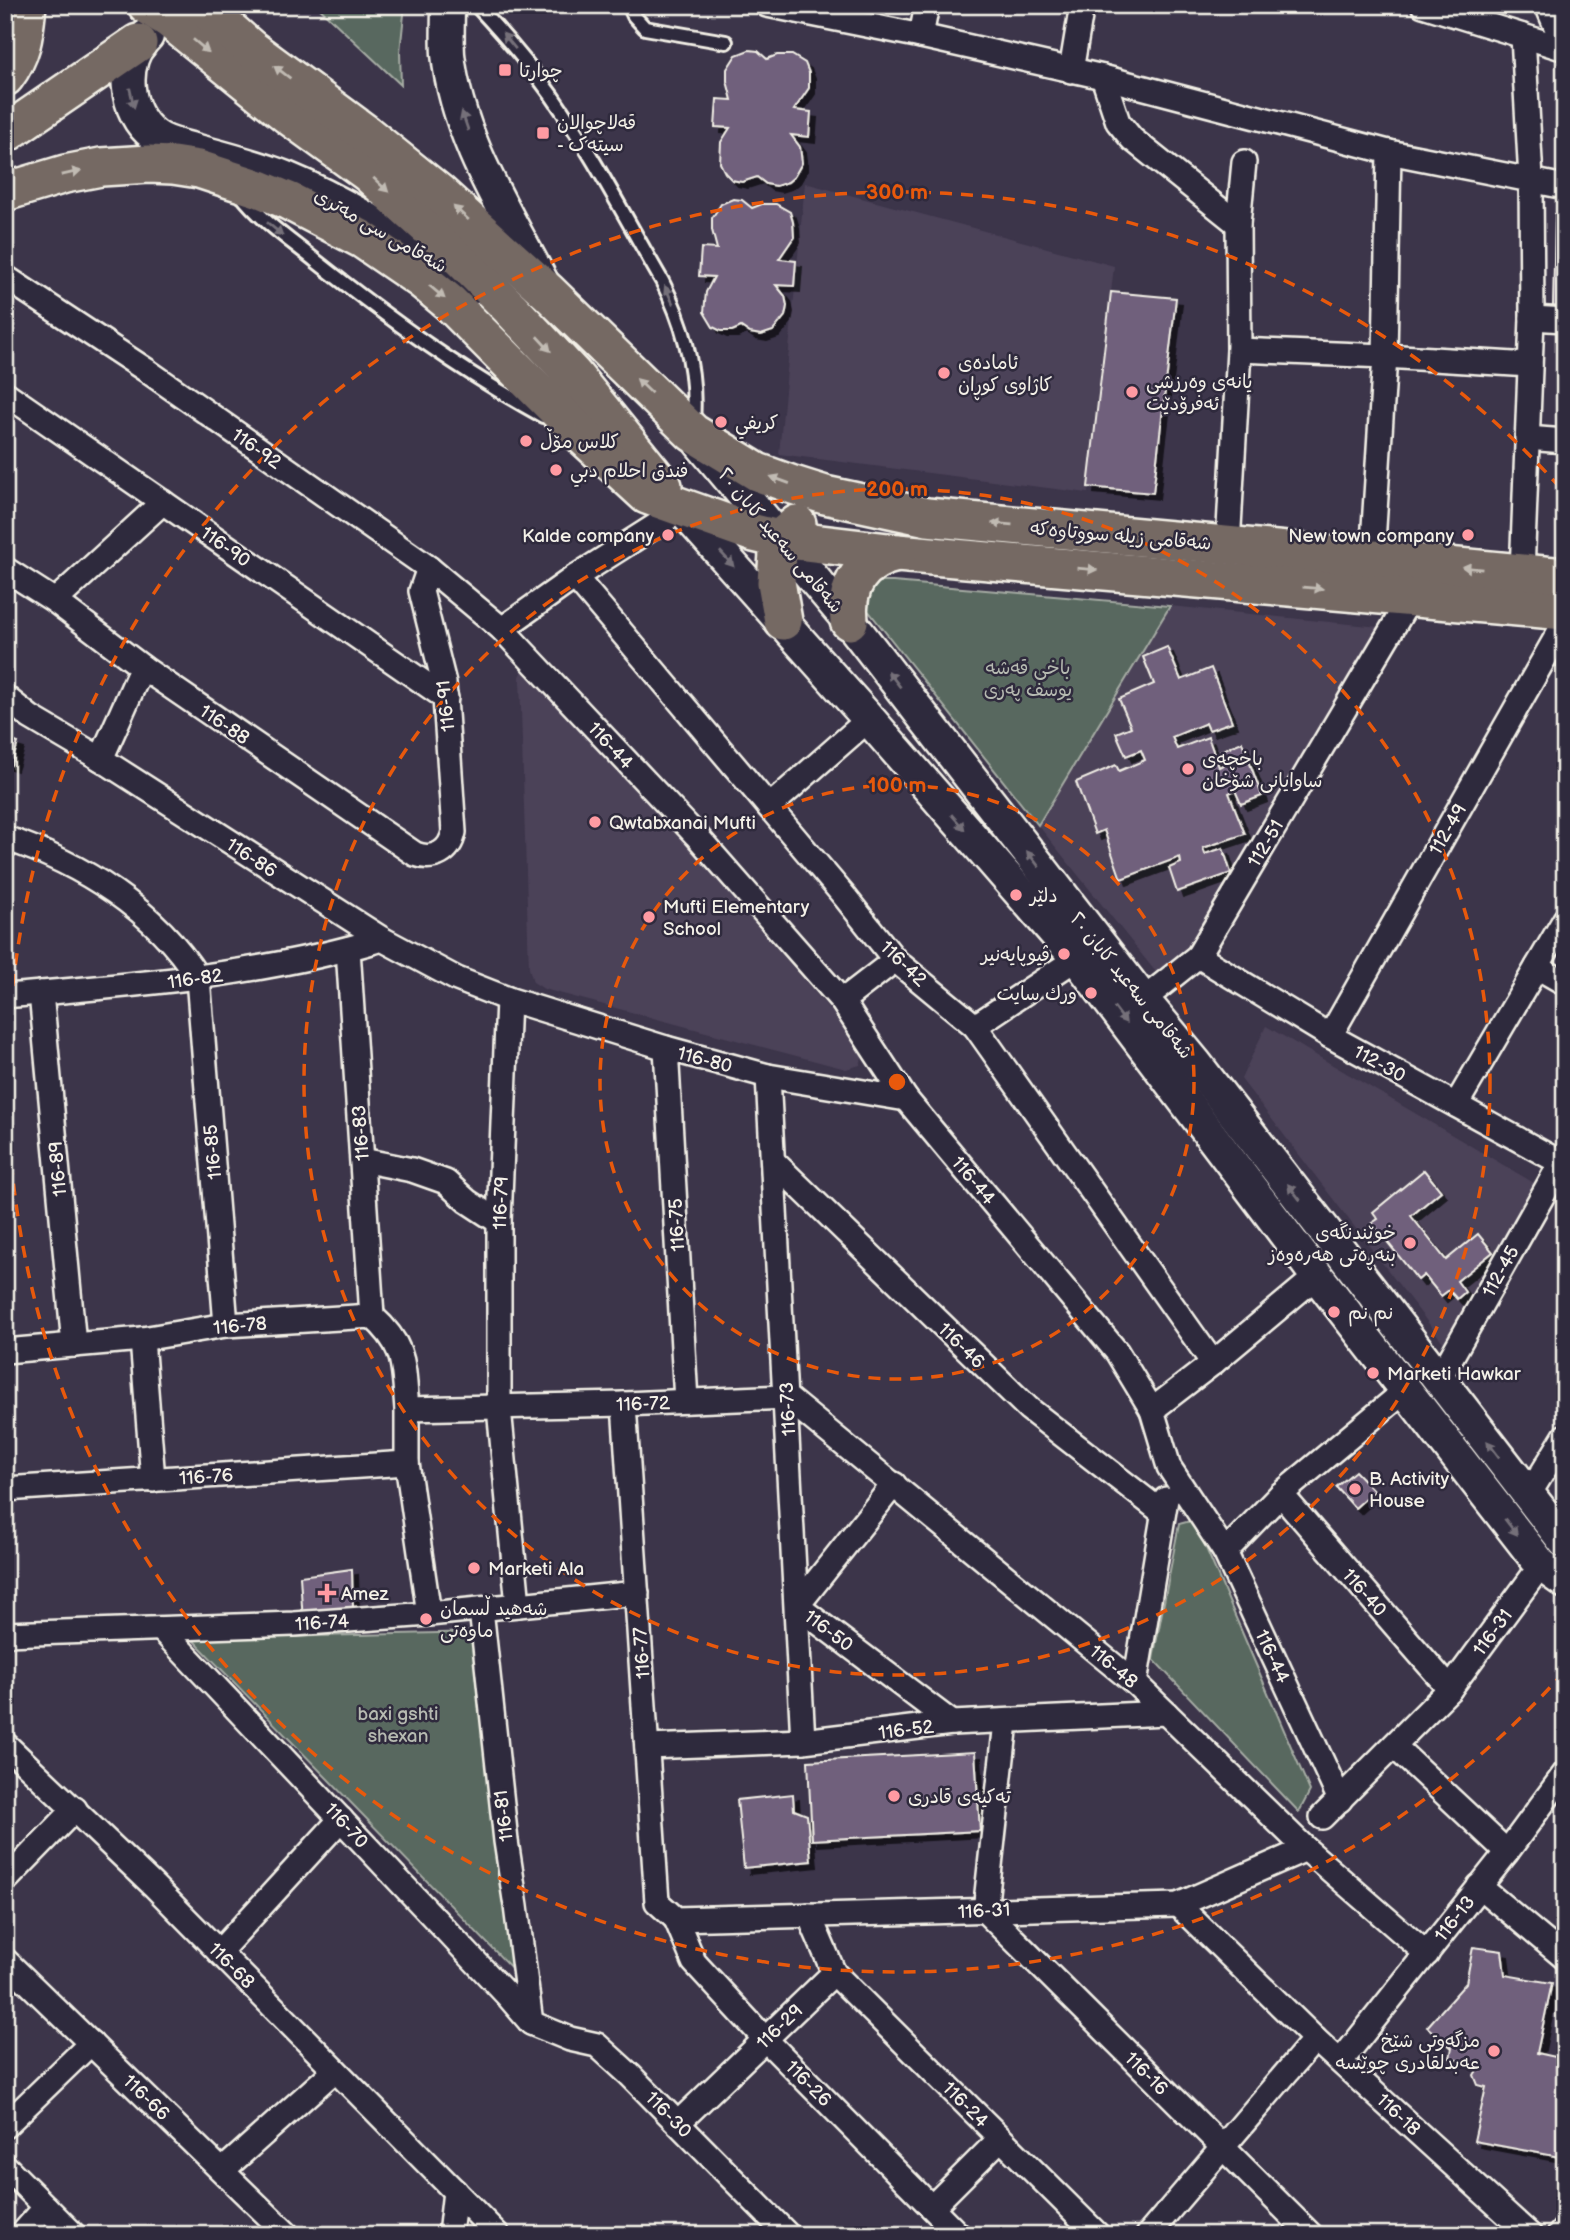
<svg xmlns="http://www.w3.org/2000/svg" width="1570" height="2240" font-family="'Balsamiq Sans','Playpen Sans Arabic',sans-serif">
<defs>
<filter id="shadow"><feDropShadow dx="6" dy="6" stdDeviation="0" flood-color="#0009"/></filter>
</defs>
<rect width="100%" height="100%" fill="#3c354a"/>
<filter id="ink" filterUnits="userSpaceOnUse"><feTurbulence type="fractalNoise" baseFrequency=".0143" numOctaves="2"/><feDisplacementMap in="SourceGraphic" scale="14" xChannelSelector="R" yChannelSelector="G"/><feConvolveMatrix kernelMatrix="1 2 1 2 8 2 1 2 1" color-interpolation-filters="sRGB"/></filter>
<g filter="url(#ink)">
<!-- built -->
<g fill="#4c4259">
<path d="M805,183l309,83 -26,227 -309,-39z"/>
<path d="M1170,606l209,21 -198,357 -18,-3 -125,-156z"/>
<path d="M528,669l6,1 323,371 6,14 -3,10 -14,4 -302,-80 -11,-7 -4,-14 -9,-291 2,-5z"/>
<path d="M1266,1026l268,157 -88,163 -205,-267z"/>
</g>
<!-- green -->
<g fill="#58685f" stroke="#a6aca4" stroke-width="2">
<path d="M316,5h89l-5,47 1,33z"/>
<path d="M878,582h15l277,24 -132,219 -171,-216 -3,-8 6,-17z"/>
<path d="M1194,1520l116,271 -11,21 -146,-153 26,-135z"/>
<path d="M478,1632l44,347 -330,-340z"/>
</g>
<!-- building -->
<g fill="#70617c" stroke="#f4f1e8" stroke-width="2" filter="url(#shadow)">
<path d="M749,50l9,1 9,8 10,-4h15l13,8 4,10v15l-15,22 17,2 -2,25 -18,-2 9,12 2,16 -8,14 -6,5 -12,4 -10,-2 -9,-7 -15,5 -10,-2 -7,-7 -5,-10 1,-21 9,-14 -15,-1 2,-28 15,1 -5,-19v-12l9,-14z"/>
<path d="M733,199l9,1 10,8 10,-4h14l14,8 3,10 1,15 -15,22 17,2 -2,25 -18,-1 9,11 2,10 -2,10 -12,15 -12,4 -11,-2 -9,-6 -9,4h-11l-8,-4 -9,-15 2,-20 8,-15 -15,-1 2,-28 16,1 -5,-19v-12l9,-14z"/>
<path d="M1555,214h10v94l-12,-1z"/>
<path d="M1111,292l65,6 -23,195 -65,-6z"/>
<path d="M1565,632v36l-15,-2z"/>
<path d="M1167,647l14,33 30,-12 21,54 -23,8 -3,-7 -34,14 5,12 31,-12 11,30 6,-3 -5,-13 22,-9 20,54 -21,8 -6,-14 -6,3 16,41 -42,14 2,6 18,-6 8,25 -54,19 -8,-24 12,-5 -1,-6 -59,22 -17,-49 -9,4 -19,-52 40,-17 3,6 26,-11 -4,-10 -15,6 -10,-23 15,-6 -12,-28 35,-15 -11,-27z"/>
<path d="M5,739l13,4 -7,22 -6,-2z"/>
<path d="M1424,1170l17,21 -30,25 35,44 32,-26 15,18 -36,29 8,11 -8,7 -8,-9 -8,6 -17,-21 -6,5 -46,-57 6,-4 -5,-7z"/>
<path d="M1355,1471l19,20 -19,17 -19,-21z"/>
<path d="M352,1569l1,40 -50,13 -3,-46z"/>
<path d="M975,1752l5,79 -168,9 -4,-79z"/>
<path d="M793,1794l1,16 13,5 4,46 -67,7 -7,-68z"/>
<path d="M1473,1947l29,4 3,24 47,8 -15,70 28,6v99l-91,-17 12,-54 -8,-2 -4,-10 5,-8 -29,-9 2,-10 -25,-21 39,-44z"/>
</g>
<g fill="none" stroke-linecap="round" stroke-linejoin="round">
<!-- service casing -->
<g stroke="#f4f1e8" stroke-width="18">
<g id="service">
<path d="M476,5c27,29 53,59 76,91 41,59 74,123 110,185 23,45 35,91 31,141"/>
<path d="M629,5l5,11 11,12 81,14"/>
<path d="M240,193c20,27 50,47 76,68 72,57 146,111 227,155"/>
</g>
</g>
<!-- minor casing -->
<g stroke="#f4f1e8" stroke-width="28">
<g id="minor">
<path d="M767,5l154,31 182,41 286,75 176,35"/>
<path d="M1423,5l142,44"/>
<path d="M1547,5l18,43"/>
<path d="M921,36l6,-31"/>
<path d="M1071,71l11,-66"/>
<path d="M1103,77l15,45 14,17 106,85"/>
<path d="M5,277l141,93 283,198 73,61 194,206 146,166 64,98 211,253 35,58 17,57 56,85 115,248"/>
<path d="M1532,318l33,2"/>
<path d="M1239,350l146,6 145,9"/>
<path d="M5,393l441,305"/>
<path d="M1527,438l38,3"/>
<path d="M1228,545l11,-195 -1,-126 6,-62"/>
<path d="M1372,558l13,-202 4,-204"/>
<path d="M5,569l50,32 87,66 273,187c19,7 35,-2 39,-22l-10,-149 -23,-92 8,-23"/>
<path d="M1522,573l10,-255 -1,-139 -8,-143"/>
<path d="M575,577l270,320 50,63 80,66 238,337"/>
<path d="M55,601l108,-99"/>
<path d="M502,629l73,-52 107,-68"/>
<path d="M5,697l25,20 71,42 281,180 75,40 51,20 158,49 102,28 138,23"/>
<path d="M101,759l41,-92"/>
<path d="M769,807l100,-88"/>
<path d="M5,838c76,25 151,72 193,140l28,347"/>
<path d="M348,949l24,367"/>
<path d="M1198,956l132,80 235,129"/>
<path d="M1537,967l28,16"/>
<path d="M41,993l33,352"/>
<path d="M5,996c127,-11 254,-20 377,-57"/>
<path d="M508,999l-9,223v186l19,197"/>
<path d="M1143,1000l55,-44 213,-359"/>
<path d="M842,1001l53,-41"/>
<path d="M975,1026l102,-68"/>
<path d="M1330,1036l235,-414"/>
<path d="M666,1048l20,353"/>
<path d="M768,1076l35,665"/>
<path d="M1456,1105l109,-186"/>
<path d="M362,1160l50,10 34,12 21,19 32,21"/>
<path d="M775,1163l254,246 134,104"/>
<path d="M142,1339l11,141"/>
<path d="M5,1351l137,-12 84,-14 146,-9c35,31 31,49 35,93"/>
<path d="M1439,1379l122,-216"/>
<path d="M624,1404l33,498 19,17 502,-14 128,-56"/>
<path d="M1152,1410l61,-47 104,-87"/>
<path d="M894,1484l-97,122 155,117"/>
<path d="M5,1489l402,-26"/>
<path d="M1281,1494l169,195"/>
<path d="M1528,1496l37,-60"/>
<path d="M1225,1552l56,-58 125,-104"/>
<path d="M481,1609l25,232 10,65 15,117"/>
<path d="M429,1614l-22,-151v-54l217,-5 162,-7 349,286 171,166 121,105"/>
<path d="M161,1629l346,366 24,28 39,16 27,6 33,30 158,160"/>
<path d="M5,1634l289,-10 135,-10 208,-21"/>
<path d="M1135,1683l31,-184"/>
<path d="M1006,1722l-21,189 326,324"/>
<path d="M5,1744l149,142 344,349"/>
<path d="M1394,1746l113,106"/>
<path d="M647,1747l156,-6 149,-18 214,-10"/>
<path d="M1322,1817l128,-128 91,-124"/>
<path d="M5,1881l70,-72"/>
<path d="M1479,1886l86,72"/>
<path d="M1178,1905l137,134 215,196"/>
<path d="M676,1919l18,43 71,77 194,196"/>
<path d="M219,1952l122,-133"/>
<path d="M5,1960l283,275"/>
<path d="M834,1973l264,262"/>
<path d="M1341,2061l166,-209 58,-79"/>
<path d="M678,2123l156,-150 -25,-58"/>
<path d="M5,2126l86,-83"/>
<path d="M5,2166l69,69"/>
<path d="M223,2170l112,-100"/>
<path d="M932,2207l68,-68"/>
<path d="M21,2235l25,-28"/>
<path d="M450,2235l5,-44"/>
<path d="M1148,2235l167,-196"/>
<path d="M1559,2235l6,-7"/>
</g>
</g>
<!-- secondary casing -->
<g stroke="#f4f1e8" stroke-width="37">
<g id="secondary">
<path d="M448,5c0,16 -1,33 0,49 8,81 57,157 94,228"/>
<path d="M147,36c-28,24 -23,77 7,99 11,9 26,11 40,15 30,8 62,16 92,28 68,28 128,70 190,109"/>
<path d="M700,443l149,178 294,379 53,64 369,478"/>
<path d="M682,509l187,210 208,239 240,318 224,289 24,17"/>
</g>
</g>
<!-- primary casing -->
<g stroke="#f4f1e8" stroke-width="42">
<g id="primary">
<path d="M147,5l23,15 118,95 80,58 74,67 68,68 63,67 90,111"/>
<path d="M201,5l50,44 115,85 73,59 109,99 145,141 64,39 33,12 35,11 102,22 638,60"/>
<path d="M5,77c18,-24 19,-43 22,-72"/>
<path d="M5,134l133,-91"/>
<path d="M5,192l60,-18 36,-7 48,-3 24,1 26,4 61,20 29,12 73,38 60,41 28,23 134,134 63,58 107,38 25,6 118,14 668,58"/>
<path d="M783,621l-7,-39 3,-43 18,-15"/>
<path d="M849,621c-4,-36 12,-60 48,-68"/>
</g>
</g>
<!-- service -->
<use href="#service" stroke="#2f2a3d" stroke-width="12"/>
<!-- minor -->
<use href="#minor" stroke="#2f2a3d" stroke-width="23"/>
<!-- secondary -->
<use href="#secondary" stroke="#2f2a3d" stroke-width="32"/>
<!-- primary -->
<use href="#primary" stroke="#756964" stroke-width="37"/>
</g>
<!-- one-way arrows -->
<defs><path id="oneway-solid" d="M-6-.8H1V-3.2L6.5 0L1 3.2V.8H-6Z" transform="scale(1.75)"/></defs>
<g fill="#747079">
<use href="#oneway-solid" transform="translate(509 41) rotate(-130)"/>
<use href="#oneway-solid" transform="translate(132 98) rotate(77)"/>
<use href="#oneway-solid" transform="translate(465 121) rotate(-109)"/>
<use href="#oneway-solid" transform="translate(275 229) rotate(40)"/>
<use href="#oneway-solid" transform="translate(669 295) rotate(-115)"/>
<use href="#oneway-solid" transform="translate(727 559) rotate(48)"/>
<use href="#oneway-solid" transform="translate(894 679) rotate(-128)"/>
<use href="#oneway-solid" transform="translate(958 822) rotate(49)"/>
<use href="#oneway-solid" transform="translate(1033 859) rotate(-128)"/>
<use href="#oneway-solid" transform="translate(1120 1015) rotate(53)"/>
<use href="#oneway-solid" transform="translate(1294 1192) rotate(-128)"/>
<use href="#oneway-solid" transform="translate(1493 1449) rotate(-127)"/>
<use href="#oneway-solid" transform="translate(1511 1527) rotate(52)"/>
</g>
<g fill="#c1bbb3">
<use href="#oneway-solid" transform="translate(201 46) rotate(40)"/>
<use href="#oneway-solid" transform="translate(282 72) rotate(-143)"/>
<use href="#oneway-solid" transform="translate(71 173) rotate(-13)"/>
<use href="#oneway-solid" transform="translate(381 185) rotate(43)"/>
<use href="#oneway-solid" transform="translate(461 213) rotate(-138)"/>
<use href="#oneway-solid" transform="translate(437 292) rotate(40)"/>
<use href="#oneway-solid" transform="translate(544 344) rotate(47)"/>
<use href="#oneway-solid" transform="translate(644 386) rotate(-136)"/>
<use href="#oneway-solid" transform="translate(780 480) rotate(-160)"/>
<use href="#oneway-solid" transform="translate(1002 524) rotate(-175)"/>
<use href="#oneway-solid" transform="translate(1472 568) rotate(-174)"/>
<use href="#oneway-solid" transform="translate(1087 569) rotate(5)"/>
<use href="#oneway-solid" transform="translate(1313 588) rotate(5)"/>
</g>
</g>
<!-- distance rings -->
<g fill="none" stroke="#e8590c" stroke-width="3.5" stroke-dasharray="12 9">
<circle cx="897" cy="1082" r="297"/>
<circle cx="897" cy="1082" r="593"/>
<path d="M1564 1672A890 890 0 1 1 1564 492"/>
</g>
<!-- markers -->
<g fill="#ff9aa2" stroke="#2f2a3d" stroke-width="2.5">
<rect x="498" y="63" width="14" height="14" rx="3.5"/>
<rect x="536" y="126" width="14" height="14" rx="3.5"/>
<circle cx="944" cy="373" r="7"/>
<circle cx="1132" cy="392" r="7"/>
<circle cx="721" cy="422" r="7"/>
<circle cx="526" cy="441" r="7"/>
<circle cx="556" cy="470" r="7"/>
<circle cx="668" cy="535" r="7"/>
<circle cx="1468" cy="535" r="7"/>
<circle cx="1188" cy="769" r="7"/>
<circle cx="595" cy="822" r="7"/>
<circle cx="1016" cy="895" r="7"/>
<circle cx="649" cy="917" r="7"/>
<circle cx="1064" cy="954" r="7"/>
<circle cx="1091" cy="993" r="7"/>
<circle cx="1410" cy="1243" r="7"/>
<circle cx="1334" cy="1312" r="7"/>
<circle cx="1373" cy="1373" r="7"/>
<circle cx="1355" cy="1489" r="7"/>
<circle cx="474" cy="1568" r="7"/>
<path d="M323.5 1582.5h7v7h7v7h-7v7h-7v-7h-7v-7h7z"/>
<circle cx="426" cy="1619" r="7"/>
<circle cx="894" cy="1796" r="7"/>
<circle cx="1494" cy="2051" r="7"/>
</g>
<g text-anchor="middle" stroke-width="5" stroke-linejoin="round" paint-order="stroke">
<!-- poi labels -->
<g font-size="19" fill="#f4f1e8" stroke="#2f2a3d" text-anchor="start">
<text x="519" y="77">چوارتا</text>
<text x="557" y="129">قەلاچوالان<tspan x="557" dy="22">- سیتەک</tspan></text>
<text x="958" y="369">ئامادەی<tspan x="958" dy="22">کاژاوی کوڕان</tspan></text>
<text x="1146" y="388">یانەی وەرزشی<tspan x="1146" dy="22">ئەفرۆدێت</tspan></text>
<text x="735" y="429">كريفي</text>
<text x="540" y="448">کلاس مۆڵ</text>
<text x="570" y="477">فندق احلام دبي</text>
<text x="654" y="542" text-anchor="end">Kalde company</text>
<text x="1454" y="542" text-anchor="end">New town company</text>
<text x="1202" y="765">باخچەی<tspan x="1202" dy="22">ساوایانی شۆخان</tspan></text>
<text x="609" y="829">Qwtabxanai Mufti</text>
<text x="1030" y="902">دلێر</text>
<text x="663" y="913">Mufti Elementary<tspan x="663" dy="22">School</tspan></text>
<text x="1050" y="961" text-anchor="end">ڤیوپایەنیر</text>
<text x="1077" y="1000" text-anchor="end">ورك سايت</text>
<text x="1396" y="1239" text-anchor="end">خوێندنگەی<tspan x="1396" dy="22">بنەڕەتی هەرەوەز</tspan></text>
<text x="1348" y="1319">نم نم</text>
<text x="1387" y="1380">Marketi Hawkar</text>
<text x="1369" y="1485">B. Activity<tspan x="1369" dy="22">House</tspan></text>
<text x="488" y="1575">Marketi Ala</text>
<text x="341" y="1600">Amez</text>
<text x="440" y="1615">شەھید ڵسمان<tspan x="440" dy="22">ماوەتی</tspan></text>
<text x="908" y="1803">تەکیەی قادری</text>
<text x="1480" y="2047" text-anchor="end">مزگەوتی شێخ<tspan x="1480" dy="22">عەبدلقادری چوێسە</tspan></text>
</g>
<!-- street labels -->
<g font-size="19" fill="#f4f1e8" stroke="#2f2a3d">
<text transform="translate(381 230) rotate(30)" y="7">شەقامی سی مەتری</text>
<text transform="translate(257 448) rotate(35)" y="7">116-92</text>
<text transform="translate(1121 535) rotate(5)" y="7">شەقامی زیلە سووتاوەکە</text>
<text transform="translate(781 540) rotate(50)" y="7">شەقامی سەعید کابان ٢٠</text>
<text transform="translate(226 546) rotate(35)" y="7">116-90</text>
<text transform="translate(445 706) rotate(-96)" y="7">116-91</text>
<text transform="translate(225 724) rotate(34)" y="7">116-88</text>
<text transform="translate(611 745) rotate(47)" y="7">116-44</text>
<text transform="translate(1447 829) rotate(-60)" y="7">112-49</text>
<text transform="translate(1265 843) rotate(-59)" y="7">112-51</text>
<text transform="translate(252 857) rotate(33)" y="7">116-86</text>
<text transform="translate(904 963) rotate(44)" y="7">116-42</text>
<text transform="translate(195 978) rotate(-8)" y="7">116-82</text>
<text transform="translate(1132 985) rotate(51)" y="7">شەقامی سەعید کابان ٢٠</text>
<text transform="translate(705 1059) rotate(15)" y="7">116-80</text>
<text transform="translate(1380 1063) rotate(29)" y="7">112-30</text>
<text transform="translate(360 1133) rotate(-94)" y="7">116-83</text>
<text transform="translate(212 1152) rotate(-95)" y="7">116-85</text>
<text transform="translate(57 1169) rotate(-95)" y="7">116-89</text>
<text transform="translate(974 1180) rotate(50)" y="7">116-44</text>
<text transform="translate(500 1203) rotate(-88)" y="7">116-79</text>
<text transform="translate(676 1225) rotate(-93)" y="7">116-75</text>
<text transform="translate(1500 1271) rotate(-61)" y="7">112-45</text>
<text transform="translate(240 1325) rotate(-5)" y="7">116-78</text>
<text transform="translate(962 1345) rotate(44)" y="7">116-46</text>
<text transform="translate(643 1403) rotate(-2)" y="7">116-72</text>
<text transform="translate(787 1409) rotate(-93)" y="7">116-73</text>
<text transform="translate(206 1476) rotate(-4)" y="7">116-76</text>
<text transform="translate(1365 1592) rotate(49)" y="7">116-40</text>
<text transform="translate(322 1622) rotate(-4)" y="7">116-74</text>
<text transform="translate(829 1630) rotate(37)" y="7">116-50</text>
<text transform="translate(1492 1632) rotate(-54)" y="7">116-31</text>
<text transform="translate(641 1653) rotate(-94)" y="7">116-77</text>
<text transform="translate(1273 1656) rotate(65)" y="7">116-44</text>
<text transform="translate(1114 1666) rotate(40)" y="7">116-48</text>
<text transform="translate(906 1729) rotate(-7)" y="7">116-52</text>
<text transform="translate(503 1816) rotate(-97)" y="7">116-81</text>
<text transform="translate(347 1825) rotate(47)" y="7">116-70</text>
<text transform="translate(984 1910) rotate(-3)" y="7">116-31</text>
<text transform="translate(1454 1918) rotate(-52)" y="7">116-13</text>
<text transform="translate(232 1965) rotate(45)" y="7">116-68</text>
<text transform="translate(779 2026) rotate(-44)" y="7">116-29</text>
<text transform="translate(1147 2073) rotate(45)" y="7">116-16</text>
<text transform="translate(809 2083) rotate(45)" y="7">116-26</text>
<text transform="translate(147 2097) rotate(44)" y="7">116-66</text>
<text transform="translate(966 2104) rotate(45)" y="7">116-24</text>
<text transform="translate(669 2114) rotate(45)" y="7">116-30</text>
<text transform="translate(1399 2114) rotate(43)" y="7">116-18</text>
</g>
<!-- park labels -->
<g font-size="19" fill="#b6bab1" stroke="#2f2a3d">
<text x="1028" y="674">باخی قەشە<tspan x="1028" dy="22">یوسف پەری</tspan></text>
<text x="398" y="1720">baxi gshti<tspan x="398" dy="22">shexan</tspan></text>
</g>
</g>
<circle cx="897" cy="1082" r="10" fill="#e8590c" stroke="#2f2a3d" stroke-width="3.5"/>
<g font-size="21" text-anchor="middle" font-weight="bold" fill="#e8590c" stroke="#2f2a3d" stroke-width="5" stroke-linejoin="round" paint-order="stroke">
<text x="897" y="199">300 m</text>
<text x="897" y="496">200 m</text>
<text x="897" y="792">100 m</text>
</g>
<!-- margin -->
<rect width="1570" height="2240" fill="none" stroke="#2f2a3d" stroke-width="28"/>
<rect x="14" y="14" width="1542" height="2212" fill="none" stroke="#f4f1e8" stroke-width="2.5" filter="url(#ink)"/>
</svg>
